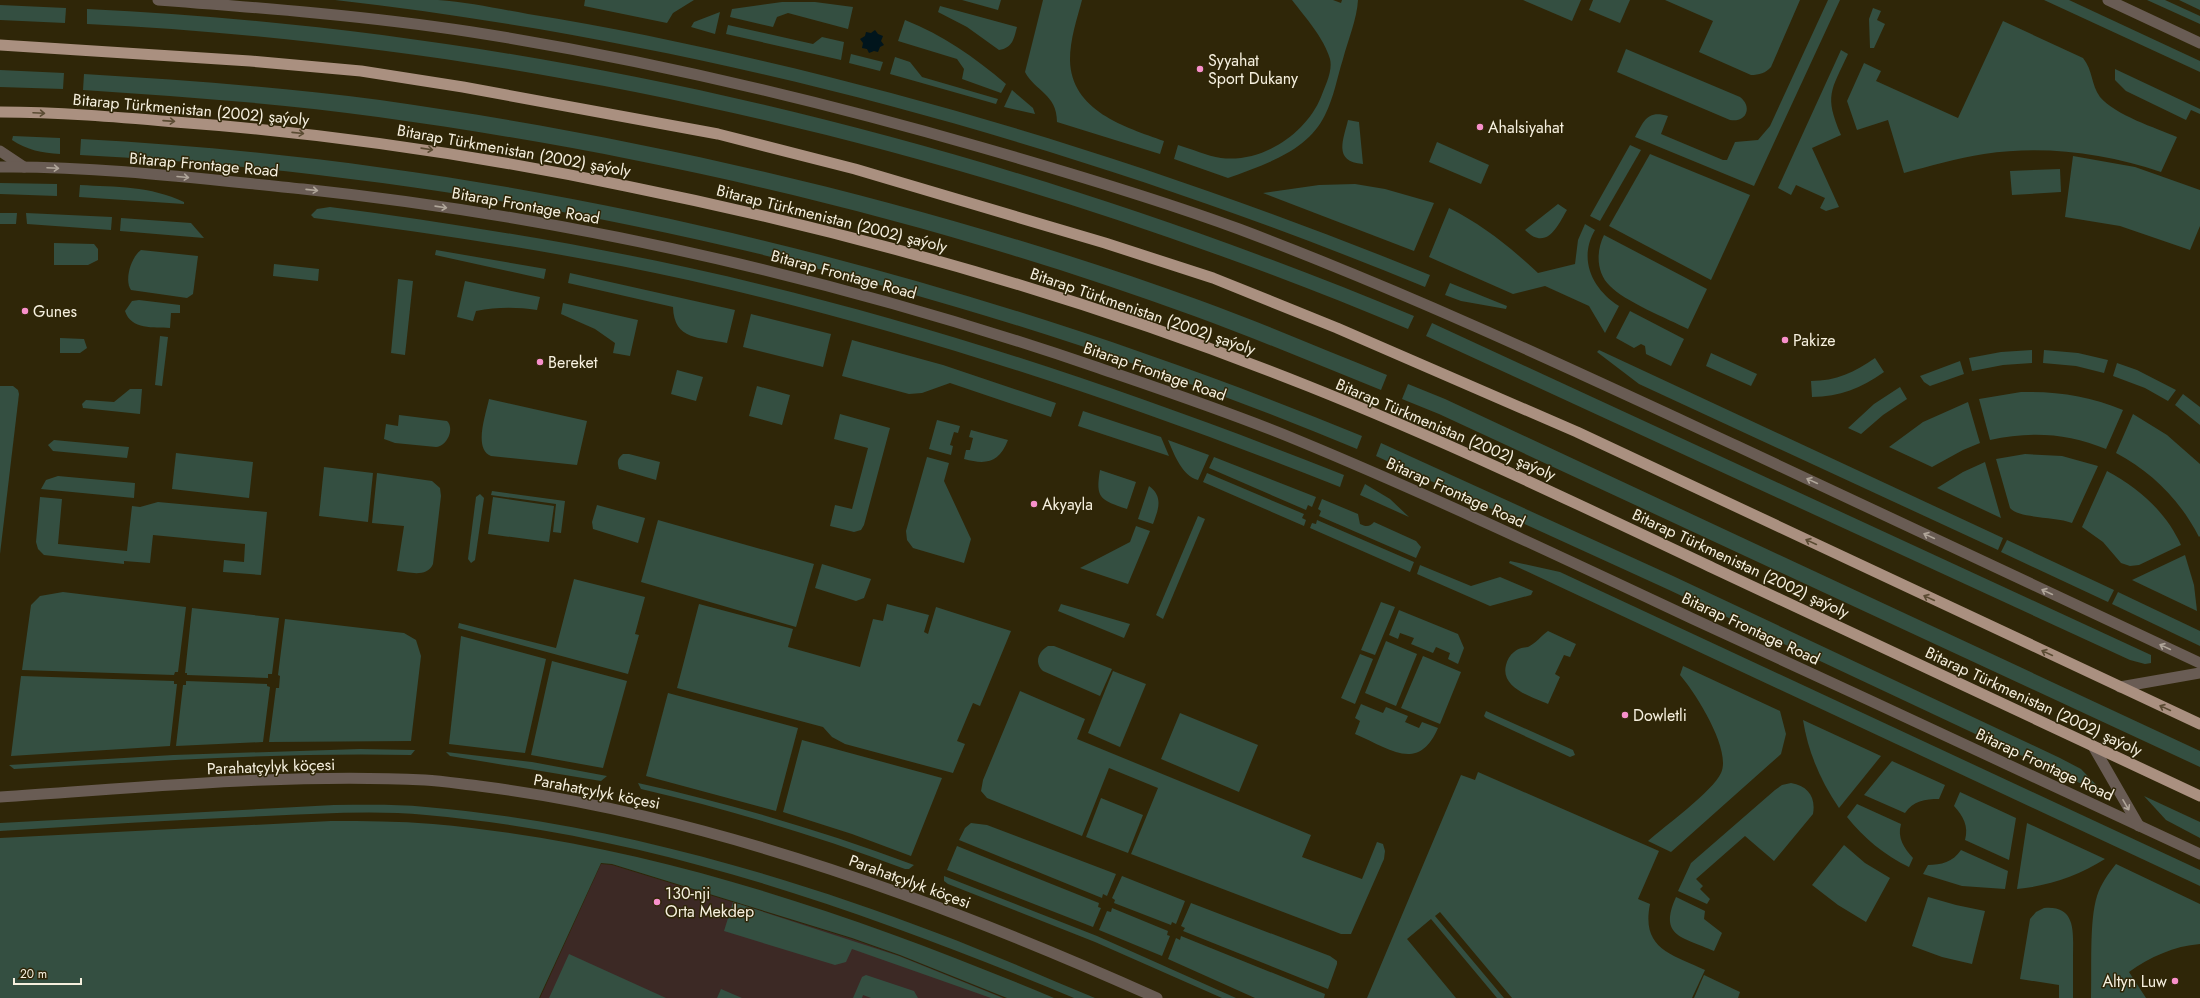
<svg xmlns="http://www.w3.org/2000/svg" width="2200" height="998" font-family="Jost,sans-serif">
<rect width="100%" height="100%" fill="#2f2608"/>
<!-- education -->
<path fill="#3c2925" d="M601,864l11,1 240,74 48,17 104,42h-464z"/>
<!-- green -->
<g fill="#344f41">
<path d="M335,0c34,0 69,0 103,0 30,2 61,9 90,14 79,12 157,29 235,47 228,53 450,126 667,214l-5,12c-348,-143 -715,-244 -1090,-287z"/>
<path d="M585,0h109l-21,13 -6,10 -83,-17z"/>
<path d="M962,0h39l-3,10z"/>
<path d="M1043,0h39c-5,19 -12,39 -12,60 1,51 55,67 94,81l-4,13 -103,-32c0,-28 -22,-31 -32,-50z"/>
<path d="M1292,0h41l8,3 1,-3h16c-1,19 -10,40 -15,59 -6,19 -9,38 -18,56 -17,36 -61,50 -97,63l-54,-19 4,-14c14,4 29,11 43,13 41,5 85,-24 100,-61 4,-11 12,-26 9,-38 -6,-21 -25,-42 -38,-59z"/>
<path d="M1523,0h58l-9,21z"/>
<path d="M1593,0h37l-10,23 -31,-13z"/>
<path d="M1665,0h135l-29,67c-5,6 -12,8 -20,8l-52,-23 14,-31z"/>
<path d="M1828,0h12l-86,186 -119,-49c9,-16 12,-27 33,-21l-7,18 62,26h4l8,-18 23,-2 12,-14z"/>
<path d="M2044,0h25l131,61v11z"/>
<path d="M2147,0h18l35,16v8z"/>
<path d="M2179,0h21v10z"/>
<path d="M782,2h33l38,5 -5,22 -60,-16 -11,4 -4,10 -43,-10 2,-8z"/>
<path d="M0,5l66,3 -1,15 -65,-3z"/>
<path d="M940,6l77,21c-3,11 -4,21 -18,23l-32,-23 -29,-15z"/>
<path d="M1873,8l8,3 -4,9 8,4 -11,24h-4l-1,-29z"/>
<path d="M87,9c456,21 906,132 1327,307l-6,13c-418,-175 -868,-283 -1321,-305z"/>
<path d="M720,12l-5,22 -24,-7 3,-5z"/>
<path d="M905,20c38,15 69,37 101,64l-5,9 -39,-14 2,-10 -7,-10 -59,-18z"/>
<path d="M2003,21l80,37c10,12 8,27 17,39 15,18 56,31 77,40l-16,35c-57,-19 -117,-27 -177,-18 -27,4 -54,12 -80,19l-16,-53 -31,10 -10,-29 17,-38 17,8 -5,10 82,37z"/>
<path d="M728,25l85,19 9,-7 22,5 -3,18 -115,-26z"/>
<path d="M1626,49l114,48c13,10 6,26 -10,23l-113,-48z"/>
<path d="M1841,50l7,4c-17,37 -24,41 -7,81l-29,13 27,59 -13,4 -6,-3 5,-10 -29,-13 -5,10 -13,-7z"/>
<path d="M851,54l32,8 -3,9 -31,-8z"/>
<path d="M895,57l15,5 12,15 76,22 -2,5 -106,-30z"/>
<path d="M2115,69l85,40v5l-9,-4 -5,10 -60,-29 -11,-11z"/>
<path d="M0,70l64,3 -1,16 -63,-2z"/>
<path d="M84,74c99,6 198,13 296,26 277,39 556,105 819,200 63,23 126,50 188,75l-6,15c-62,-25 -124,-51 -187,-74 -263,-96 -539,-161 -816,-199 -98,-14 -196,-20 -295,-27z"/>
<path d="M1012,90l21,18 2,6 -31,-7z"/>
<path d="M1348,120l11,2 4,42c-31,-2 -19,-26 -15,-44z"/>
<path d="M13,136l47,2v16c-18,-1 -33,-4 -48,-14z"/>
<path d="M81,139c441,23 874,130 1281,297l-5,13c-405,-168 -839,-272 -1277,-294z"/>
<path d="M1437,142l52,23 -8,19 -52,-22z"/>
<path d="M1630,145l11,5 -41,71 -10,-5z"/>
<path d="M1650,154l100,41 -39,85 -102,-54z"/>
<path d="M2073,156l62,11 65,23v36l-10,24 -70,-24 -55,-9z"/>
<path d="M2060,169l1,23 -49,3 -2,-24z"/>
<path d="M0,183l57,1v12l-57,-2z"/>
<path d="M1355,184l30,5 49,14 -20,48 -151,-58 56,-8z"/>
<path d="M80,185c35,2 71,1 104,17v2l-105,-7z"/>
<path d="M1558,204l9,6c-9,15 -20,42 -42,20z"/>
<path d="M330,207c121,16 241,35 360,61 224,49 442,123 654,207l-4,12c-212,-84 -429,-157 -652,-207 -123,-27 -248,-46 -374,-62l-3,-3 6,-6z"/>
<path d="M1449,208c34,17 61,39 89,65l37,-9 3,-24 7,-16 10,6c-17,29 -3,59 24,76l-14,27 -16,-27 -44,-20 -32,8 -84,-37z"/>
<path d="M0,213h17l-1,11h-16z"/>
<path d="M26,213l86,4 -1,13 -84,-6z"/>
<path d="M121,218l70,5 13,15 -84,-7z"/>
<path d="M1604,235l103,54 -19,40c-20,-10 -64,-28 -78,-43 -14,-13 -14,-35 -6,-51z"/>
<path d="M54,243l40,1 4,5v11l-10,5h-34z"/>
<path d="M141,250l57,6 -5,38 -6,4 -56,-8c-7,-10 0,-33 10,-40z"/>
<path d="M436,250l110,19 -2,10 -109,-24z"/>
<path d="M274,264l45,5 -1,12 -45,-5z"/>
<path d="M570,273l165,37 -8,33c-27,-6 -53,-2 -54,-36l-105,-24z"/>
<path d="M398,279l15,2 -8,74 -14,-2z"/>
<path d="M465,281l75,16 -3,13c-21,-3 -40,-3 -61,1l-3,10 -16,-4z"/>
<path d="M1450,283l57,23 -1,3 -45,-8 -16,-6z"/>
<path d="M139,300l41,5v8h-9l-1,15c-16,-1 -39,2 -45,-17l7,-10z"/>
<path d="M563,303l75,17 -8,36 -17,-3 2,-10 -20,-14 -34,-15z"/>
<path d="M1630,311l54,28 -13,27 -25,-12 -1,-8 -4,-2 -7,4 -18,-10z"/>
<path d="M751,314l80,20 -8,33 -80,-20z"/>
<path d="M1432,323l719,332v8l-6,1 -15,-4 -704,-324z"/>
<path d="M160,336l8,1 -6,49 -7,-1z"/>
<path d="M60,338l24,1 3,9 -7,5h-20z"/>
<path d="M852,340l91,25 113,38 -5,14 -101,-34 -28,10 -13,1 -67,-18z"/>
<path d="M1599,350l404,188 -5,12 -359,-166 -42,-32z"/>
<path d="M2032,350v13l-29,2 -31,6 -3,-13 32,-6z"/>
<path d="M2044,350l34,3 30,7 -4,13 -28,-7 -33,-3z"/>
<path d="M1711,353l46,21 -6,12 -45,-20z"/>
<path d="M1875,358l9,14c-23,16 -44,25 -72,25l-1,-16c25,0 44,-9 64,-23z"/>
<path d="M1960,361l4,13 -34,12 -6,-4 -4,-6z"/>
<path d="M2117,363l20,7 39,20 -8,11 -23,-13 -32,-12z"/>
<path d="M677,370l26,7 -7,24 -25,-7z"/>
<path d="M1408,384l37,15 755,352v16l-761,-353 -37,-15z"/>
<path d="M0,386h13l5,4 1,4 -19,160z"/>
<path d="M757,386l33,9 -8,30 -33,-9z"/>
<path d="M1900,387l7,12 -24,16 -22,19 -13,-6 26,-24z"/>
<path d="M130,389h12l-2,25 -57,-6 -1,-4 4,-4 28,2z"/>
<path d="M2021,392c36,-1 69,4 102,18l-17,39c-38,-16 -76,-18 -116,-9l-11,-41z"/>
<path d="M2183,394l17,13v18l-25,-20z"/>
<path d="M489,399l98,22 -10,44 -86,-9c-18,-7 -5,-42 -2,-57z"/>
<path d="M1968,402l12,41 -17,7 -31,17 -43,-20 34,-25z"/>
<path d="M1083,411l78,26 8,19 -91,-30z"/>
<path d="M840,414l50,14 -26,97 -3,5 -7,2 -24,-6 5,-21 17,4 16,-61 -34,-9z"/>
<path d="M2133,414l34,21 33,29v72l-1,1c-19,-37 -47,-65 -83,-84z"/>
<path d="M399,415l48,6c8,8 0,25 -11,26l-41,-4 -11,-4 2,-15 12,2z"/>
<path d="M937,420l23,6 -2,7 -4,-1 -4,13 3,1 -2,9 -22,-6z"/>
<path d="M971,430l37,10c-9,23 -22,25 -44,19l2,-9h4l3,-12 -4,-1z"/>
<path d="M54,440l75,7 -2,11 -74,-7 -5,-6z"/>
<path d="M1168,440l41,15 -11,25c-16,-4 -24,-26 -30,-40z"/>
<path d="M1381,443l292,133 387,182 21,11 21,22 -1,2 -434,-204 -291,-133z"/>
<path d="M176,453l77,9 -4,36 -77,-9z"/>
<path d="M623,454h6l31,8 -4,18 -37,-11c-2,-7 -2,-10 4,-15z"/>
<path d="M2025,454l37,2 36,10 -26,57c-17,-7 -52,-4 -62,-15l-14,-49z"/>
<path d="M927,457l22,6 -5,18 27,58 -7,24 -51,-15 -6,-8 -1,-9z"/>
<path d="M1214,457l102,40 -4,10 -4,-2 -2,5 -97,-42z"/>
<path d="M1985,462l16,56 -64,-30 26,-16z"/>
<path d="M324,467l49,6 -5,49 -49,-6z"/>
<path d="M1100,470l36,12 -9,27c-26,-9 -32,-10 -27,-39z"/>
<path d="M2107,471c32,17 59,41 74,74l-42,20 -9,1 -9,-3 -18,-21 -21,-15z"/>
<path d="M377,473l55,8 8,7 1,8 -8,68c-6,14 -24,8 -36,7l7,-45 -32,-3z"/>
<path d="M1207,473l97,41 -2,4 4,2 -2,6 -101,-44z"/>
<path d="M58,476l77,7 -1,15 -93,-9 5,-9z"/>
<path d="M1365,484l25,15 19,18 -49,-22z"/>
<path d="M1149,486c15,11 9,24 4,38l-15,-5z"/>
<path d="M492,491l73,10 -4,32 -8,-1 3,-28 -65,-9z"/>
<path d="M480,494l4,4 -9,62 -4,3 -3,-4 8,-62z"/>
<path d="M40,497l22,2 -4,45 69,7 5,-45 8,1 18,-5 109,10 -6,63 -38,-3 1,-12 20,2 1,-18 -92,-9 -3,28 -26,-2v3l-80,-9 -6,-6 -2,-7z"/>
<path d="M493,497l61,9 -5,36 -61,-8z"/>
<path d="M1322,499l36,15 2,10c6,3 10,3 14,-2l42,19 5,6 -5,11 -97,-42 2,-5 -3,-2z"/>
<path d="M597,505l48,13 -7,25 -45,-14 -1,-7z"/>
<path d="M1198,516l7,3 -42,100 -7,-4z"/>
<path d="M658,520l156,44 -18,63 -155,-45z"/>
<path d="M1317,520l97,42 -4,10 -100,-44 2,-5 4,1z"/>
<path d="M1136,526l14,5 -22,53 -48,-16 50,-26z"/>
<path d="M2007,540l107,50 -6,12 -107,-50z"/>
<path d="M2185,555l9,30 3,26 -65,-31z"/>
<path d="M1510,561l50,11 640,298v16l-691,-323z"/>
<path d="M822,564l49,15 -7,19 -8,3 -41,-13z"/>
<path d="M1420,565l51,21 29,-9 33,14 -2,4 -41,11 -73,-32z"/>
<path d="M574,579l71,18 -10,37 4,1 -11,39 -170,-46 1,-5 97,25z"/>
<path d="M63,592l123,15 -8,65h-3l-1,3 -152,-5 9,-65 9,-9z"/>
<path d="M2118,592l82,39v15l-88,-42z"/>
<path d="M1381,602l14,5 -20,48 -14,-5z"/>
<path d="M699,604l94,25 -5,18 72,20 13,-48 10,2 4,-17 42,11 -5,17 4,2 8,-27 75,24 -31,75 -7,-3 -16,38 8,3 -12,29 -108,-29 -13,-7 -9,-10 -146,-39z"/>
<path d="M1061,604l69,20 -6,14 -66,-27z"/>
<path d="M192,608l87,10 -7,56h-4v4l-81,-3v-2h-2z"/>
<path d="M1399,610l59,24 6,14 -6,16 -10,-5 2,-6 -14,-6 -3,6 -22,-9 3,-6 -14,-5 -2,6 -9,-4z"/>
<path d="M285,619l119,14 12,7 5,16 -10,85 -142,1 7,-54h3l1,-12 -2,-1z"/>
<path d="M1548,631l28,13 -6,13 -6,-2 -9,19 5,3 -12,27c-16,-7 -48,-16 -42,-39 1,-5 4,-10 8,-13 5,-4 9,-4 14,-5 7,-3 14,-12 20,-16z"/>
<path d="M461,636l85,23 -21,94 -76,-9z"/>
<path d="M1386,641l31,13 -21,52 -31,-13z"/>
<path d="M1048,646h6l58,23 -12,27 -57,-25c-9,-8 -5,-19 5,-25z"/>
<path d="M1360,654l13,5 -18,45 -14,-6z"/>
<path d="M1423,656l38,16 -21,52 -39,-16z"/>
<path d="M552,661l75,20 -24,87 -72,-13z"/>
<path d="M1683,666l97,45 6,23 -5,20 -110,98 -23,-11c17,-15 65,-50 73,-68 11,-23 -26,-81 -41,-98z"/>
<path d="M1113,671l33,13 -26,63 -32,-14z"/>
<path d="M21,676l153,5v3h3l-7,62 -159,10z"/>
<path d="M186,681l81,3v2l3,1 -7,55 -87,4 7,-61h3z"/>
<path d="M1020,691l65,28 -8,20 234,96 -9,22 60,22 15,-37 6,2 2,7 -1,8 -33,75h-10l-210,-80 27,-66 -49,-20 -27,68 -95,-38 -6,-7 2,-11z"/>
<path d="M668,693l130,35 -22,83 -130,-35z"/>
<path d="M1361,704l22,9 3,-6 22,9 -3,6 14,6 3,-6 16,6c-20,46 -49,20 -83,6l5,-13 -5,-3z"/>
<path d="M1486,711l87,39 2,5 -5,2 -84,-39 -2,-2z"/>
<path d="M1180,713l78,32 -19,47 -78,-33z"/>
<path d="M1803,720l78,36 -42,52c-18,-26 -31,-56 -36,-88z"/>
<path d="M802,740l140,38 -31,78 -59,-22 -69,-22z"/>
<path d="M360,749l55,1 -4,5c-132,-3 -265,7 -397,14l-5,-4 164,-10z"/>
<path d="M446,752l86,10 75,14 -6,5 -151,-25z"/>
<path d="M1892,761l53,24 -6,14c-14,0 -26,2 -34,14l-41,-18z"/>
<path d="M1478,772l181,79 -21,48 12,5c-9,45 21,50 55,66l-13,28h-180l-72,-86 -5,4 69,82h-7l-66,-79 -24,20 49,59h-89l94,-223 14,5z"/>
<path d="M638,783c94,21 185,48 276,82l-5,4h-4c-87,-33 -174,-59 -264,-80z"/>
<path d="M1791,783c17,3 25,14 22,31l-39,47 -29,-25 -49,43 7,7 -3,3 10,10 -3,5 -29,-13 13,-28 84,-73 7,-5z"/>
<path d="M1960,792l56,26 -7,42 -44,-20c4,-14 -2,-24 -11,-34z"/>
<path d="M2144,796l56,26v16l-34,-18z"/>
<path d="M1101,798l42,17 -15,38 -42,-16z"/>
<path d="M1857,804l44,20c-4,14 3,24 12,34l-4,9c-24,-11 -46,-30 -62,-50z"/>
<path d="M334,805c31,0 61,-1 92,2 174,15 348,64 511,126 53,20 105,43 158,65h-21c-207,-86 -422,-163 -648,-183 -53,-5 -107,-1 -160,1 -89,4 -177,9 -266,15v-8z"/>
<path d="M331,821c34,0 68,0 102,3 215,19 423,91 621,174h-47l-107,-43 -48,-17 -240,-74 -11,-1 -62,135h-539v-160z"/>
<path d="M971,823l16,2 129,49 -9,22 -4,-2 -1,4 -143,-58 6,-12z"/>
<path d="M2027,823l78,36c-27,17 -57,27 -88,30z"/>
<path d="M1844,845l21,18 25,15 -24,44 -28,-17 -26,-20z"/>
<path d="M957,846l142,57 -1,4 3,1 -8,19 -146,-57z"/>
<path d="M1961,850l47,21 -3,18 -43,-3 -39,-12 5,-9c13,0 25,-3 33,-15z"/>
<path d="M2116,864l84,40v40c-26,2 -50,13 -71,28l17,26h-55c1,-28 -2,-77 6,-102 4,-12 11,-22 19,-32z"/>
<path d="M944,876l153,60 139,62h-14l-127,-56 -147,-58 -4,-3z"/>
<path d="M1122,876l63,25 -9,23 -4,-2 -1,3 -57,-22 1,-3 -3,-2z"/>
<path d="M1676,897l29,14 -1,8 18,14 -8,18c-31,-14 -56,-14 -38,-54z"/>
<path d="M1928,897l28,8 29,6 -13,53 -30,-7 -30,-11z"/>
<path d="M733,902l166,54 104,42h-12l-139,-49 -6,13 -11,3 -111,-34z"/>
<path d="M1191,903l139,53 7,5v3l-9,25 -145,-58 2,-3 -4,-2z"/>
<path d="M1112,908l56,23 -1,4 3,1 -8,20 -63,-26 8,-19 4,1z"/>
<path d="M2044,908c33,-3 29,25 29,49 0,14 0,27 0,41h-14v-13l-39,-6 10,-60 6,-7z"/>
<path d="M1181,936l144,58 -1,4h-69l-87,-39 8,-21 4,2z"/>
<path d="M569,954l97,44h-117z"/>
<path d="M866,975l48,16 4,7h-47l-8,-3 -1,3h-9l9,-21z"/>
<path d="M1704,975l36,17 -2,6h-44z"/>
<path d="M721,989l21,9h-25z"/>
</g>
<!-- water -->
<path fill="#01151c" d="M875,30l3,4 5,2 -2,5 3,4 -4,2 -2,5 -4,-1 -5,2 -2,-4 -5,-1 1,-5 -3,-4 5,-3 1,-4 5,1z"/>
<g fill="none" stroke-linecap="round" stroke-linejoin="round">
<!-- minor -->
<g stroke="#695c54" stroke-width="11">
<path d="M158,0c105,8 210,16 314,32 172,27 341,67 508,115 87,25 175,51 259,82 170,64 334,141 498,217 155,73 309,145 463,217"/>
<path d="M2108,0l92,43"/>
<path d="M0,151l24,16"/>
<path d="M0,167c101,-1 202,12 303,22 271,29 539,91 796,179 67,23 133,45 198,72 133,55 264,117 394,178 170,78 339,157 509,236"/>
<path d="M2120,687l80,-14"/>
<path d="M2093,746l46,80"/>
<path d="M0,797c139,-9 286,-24 425,-17 18,1 36,4 54,6 55,7 110,17 165,30 177,42 348,108 513,182"/>
</g>
<!-- primary -->
<g stroke="#aa9080" stroke-width="11">
<path d="M0,45l250,16 111,10 102,16 255,47 137,35 250,74 108,35 124,50 240,104 623,292"/>
<path d="M0,112c58,0 117,5 175,10 152,11 301,33 451,64 232,47 462,112 682,200 138,55 272,119 405,182 163,76 325,153 487,228"/>
</g>
</g>
<!-- one-way arrows -->
<defs><path id="oneway-shaft" d="M-6 0H5M1.5-3L5.5 0L1.5 3" fill="none" stroke-width="1.6" stroke-linecap="round" stroke-linejoin="round"/></defs>
<g stroke="#5a4b32">
<use href="#oneway-shaft" transform="translate(39 113) rotate(3)"/>
<use href="#oneway-shaft" transform="translate(169 121) rotate(4)"/>
<use href="#oneway-shaft" transform="translate(298 133) rotate(6)"/>
<use href="#oneway-shaft" transform="translate(427 149) rotate(8)"/>
<use href="#oneway-shaft" transform="translate(1811 542) rotate(-155)"/>
<use href="#oneway-shaft" transform="translate(1929 598) rotate(-155)"/>
<use href="#oneway-shaft" transform="translate(2047 653) rotate(-155)"/>
<use href="#oneway-shaft" transform="translate(2165 708) rotate(-155)"/>
</g>
<g stroke="#b0a69a">
<use href="#oneway-shaft" transform="translate(53 168) rotate(3)"/>
<use href="#oneway-shaft" transform="translate(183 177) rotate(5)"/>
<use href="#oneway-shaft" transform="translate(312 190) rotate(6)"/>
<use href="#oneway-shaft" transform="translate(441 207) rotate(8)"/>
<use href="#oneway-shaft" transform="translate(1812 481) rotate(-155)"/>
<use href="#oneway-shaft" transform="translate(1929 536) rotate(-155)"/>
<use href="#oneway-shaft" transform="translate(2047 592) rotate(-155)"/>
<use href="#oneway-shaft" transform="translate(2165 647) rotate(-155)"/>
<use href="#oneway-shaft" transform="translate(2126 805) rotate(60)"/>
</g>
<!-- markers -->
<g fill="#f890cb" stroke="#2f2608" stroke-width="1.5">
<circle cx="1200" cy="69" r="4"/>
<circle cx="1480" cy="127" r="4"/>
<circle cx="25" cy="311" r="4"/>
<circle cx="1785" cy="340" r="4"/>
<circle cx="540" cy="362" r="4"/>
<circle cx="1034" cy="504" r="4"/>
<circle cx="1625" cy="715" r="4"/>
<circle cx="657" cy="902" r="4"/>
<circle cx="2175" cy="981" r="4"/>
</g>
<g text-anchor="middle" stroke-width="3" stroke-linejoin="round" paint-order="stroke">
<!-- poi labels -->
<g font-size="16" fill="#f6f0df" stroke="#2f2608" text-anchor="start">
<text x="1208" y="66">Syyahat<tspan x="1208" dy="18">Sport Dukany</tspan></text>
<text x="1488" y="133">Ahalsiyahat</text>
<text x="33" y="317">Gunes</text>
<text x="1793" y="346">Pakize</text>
<text x="548" y="368">Bereket</text>
<text x="1042" y="510">Akyayla</text>
<text x="1633" y="721">Dowletli</text>
<text x="665" y="899">130-nji<tspan x="665" dy="18">Orta Mekdep</tspan></text>
<text x="2167" y="987" text-anchor="end">Altyn Luw</text>
</g>
<!-- street labels -->
<g font-size="16" fill="#f6f0df" stroke="#2f2608">
<text transform="translate(191 109) rotate(5)" y="6">Bitarap Türkmenistan (2002) şaýoly</text>
<text transform="translate(514 150) rotate(10)" y="6">Bitarap Türkmenistan (2002) şaýoly</text>
<text transform="translate(204 164) rotate(5)" y="6">Bitarap Frontage Road</text>
<text transform="translate(526 205) rotate(10)" y="6">Bitarap Frontage Road</text>
<text transform="translate(832 218) rotate(14)" y="6">Bitarap Türkmenistan (2002) şaýoly</text>
<text transform="translate(844 274) rotate(15)" y="6">Bitarap Frontage Road</text>
<text transform="translate(1143 311) rotate(19)" y="6">Bitarap Türkmenistan (2002) şaýoly</text>
<text transform="translate(1155 371) rotate(19)" y="6">Bitarap Frontage Road</text>
<text transform="translate(1446 429) rotate(23)" y="6">Bitarap Türkmenistan (2002) şaýoly</text>
<text transform="translate(1456 492) rotate(24)" y="6">Bitarap Frontage Road</text>
<text transform="translate(1741 563) rotate(25)" y="6">Bitarap Türkmenistan (2002) şaýoly</text>
<text transform="translate(1751 628) rotate(25)" y="6">Bitarap Frontage Road</text>
<text transform="translate(2034 701) rotate(25)" y="6">Bitarap Türkmenistan (2002) şaýoly</text>
<text transform="translate(2045 764) rotate(25)" y="6">Bitarap Frontage Road</text>
<text transform="translate(271 766) rotate(-2)" y="6">Parahatçylyk köçesi</text>
<text transform="translate(597 791) rotate(11)" y="6">Parahatçylyk köçesi</text>
<text transform="translate(910 881) rotate(20)" y="6">Parahatçylyk köçesi</text>
</g>
</g>
<!-- scale -->
<path d="M14 978v6h67v-6" fill="none" stroke="#f6f0df" stroke-width="2"/>
<text x="20" y="978" font-size="12" fill="#f6f0df" stroke="#2f2608" stroke-width="3" paint-order="stroke">20 m</text>
</svg>
